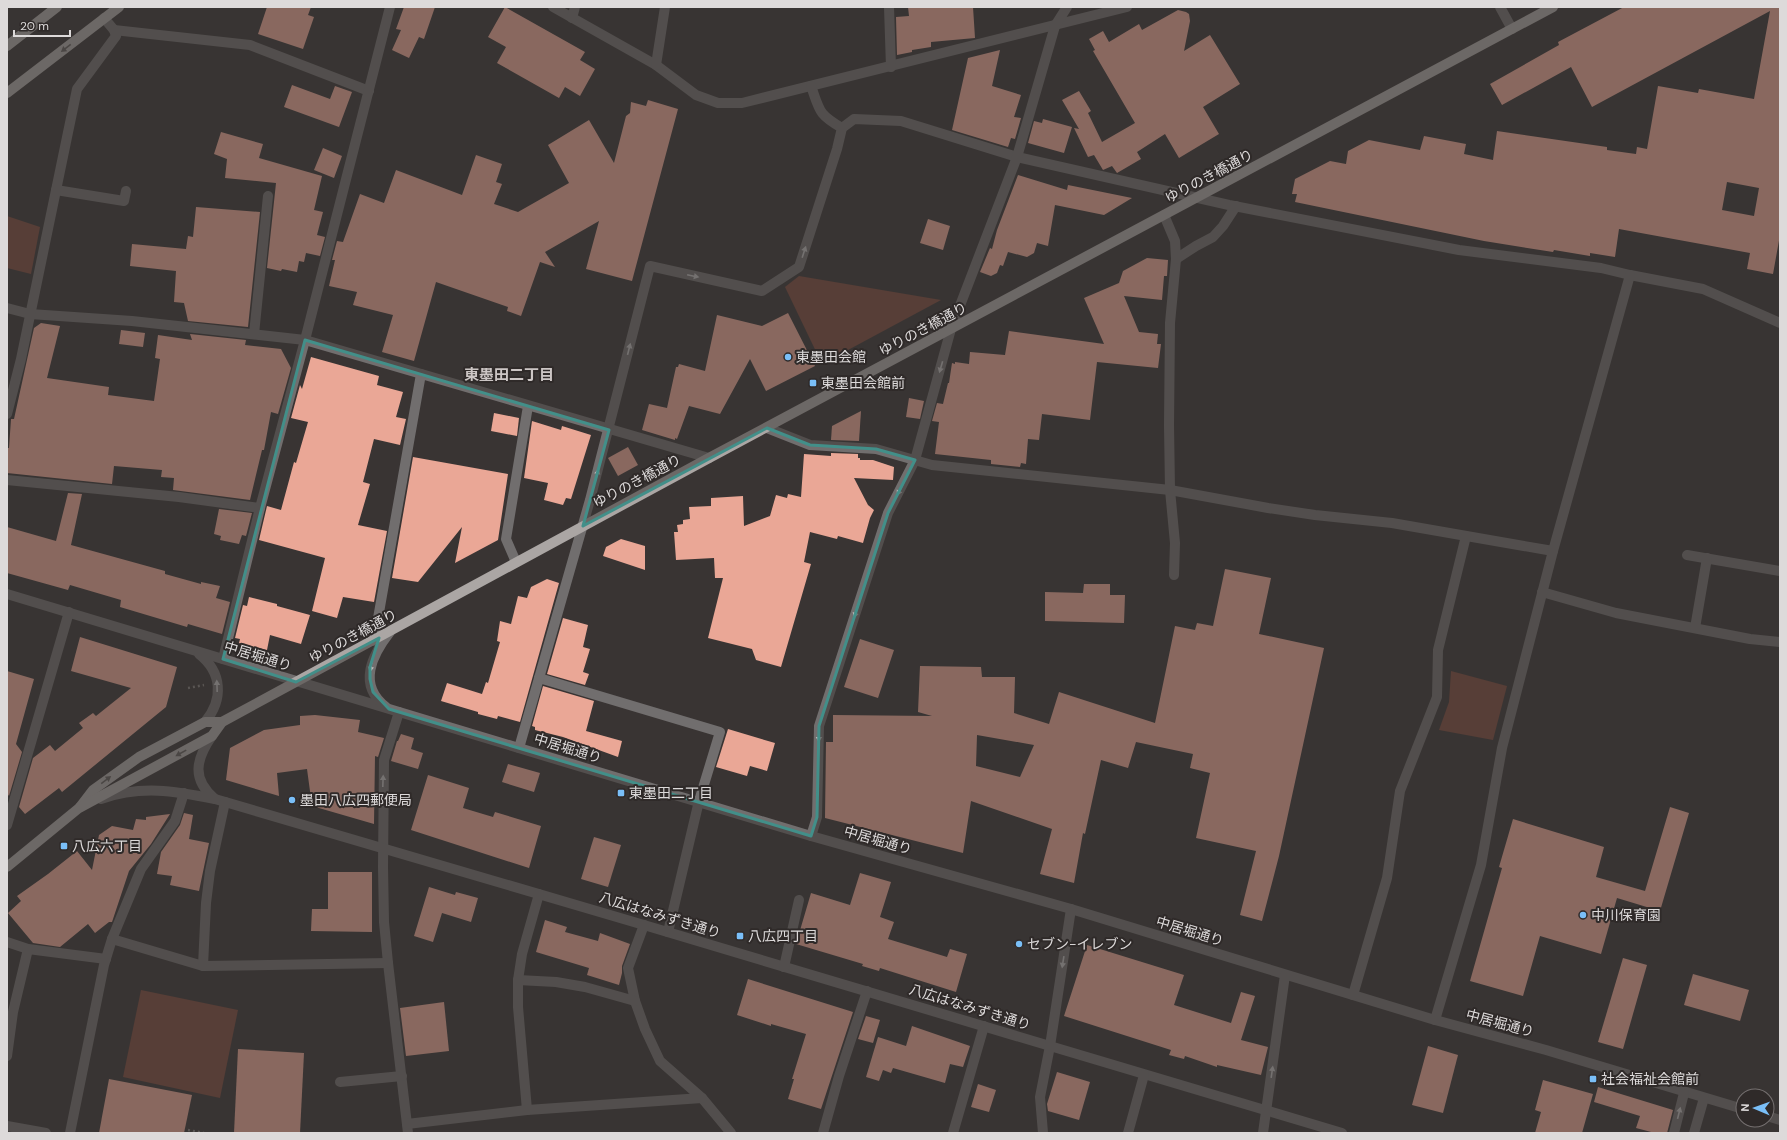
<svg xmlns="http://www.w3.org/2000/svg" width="1787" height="1140" font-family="'DM Sans','Noto Sans JP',sans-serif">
<rect width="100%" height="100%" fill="#393433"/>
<!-- green -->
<g fill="#7c493c">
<path d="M7,216l33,11 -9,47 -24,-6z"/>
<path d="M799,276l142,24 -119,64 -37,-77z"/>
<path d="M1451,671l56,15 -14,54 -54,-10 10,-28z"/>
<path d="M141,990l97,20 -18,88 -97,-21z"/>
</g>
<!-- building -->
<g fill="#eaa796" fill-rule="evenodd">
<path d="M267,7h44l-3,8 6,2 -11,32 -45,-15z"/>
<path d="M404,7h31l-11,32 -5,-2 -10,21 -17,-8 9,-20 -5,-1z"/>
<path d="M505,7l80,45 -5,8 15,9 -15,27 -15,-9 -6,11 -62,-35 9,-16 -18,-10z"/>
<path d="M908,7h65l2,31 -44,4v5l-19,3v2l-15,3 -1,-38 13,-1z"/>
<path d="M1624,7h156v228l-7,39 -26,-5 3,-16 -131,-24 -4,28 -25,-4v3l-36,-6 -1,2 -69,-11 -189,-39 2,-8h-5l3,-15 35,-18 16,3 2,-13 21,-11 51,10 4,-14 42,8 -2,10 29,6 4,-29 110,16v3l29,4 1,-7 10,2 11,-63 40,7 1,-4 55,10 16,-88 -178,96 -21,-40 -69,38 -12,-21 69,-39 -1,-3zM1727,182l32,6 -5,28 -32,-6z"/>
<path d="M1178,10l8,2 3,2 1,7 -6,30 26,-16 30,49 -37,23 16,27 -40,24 -14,-24 -28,18 4,7 -24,14 -5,-7 -9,4 -9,-15 -6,2 -14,-29 5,1 -17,-29 17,-9 12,20 -3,2 14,29 33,-19 -42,-72 2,-1 -6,-11 14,-8 6,11 30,-18 3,6z"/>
<path d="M1000,50l-8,36 29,9 -7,22 7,1 -6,21 -4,-1 -3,9 -56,-17 16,-72z"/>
<path d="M292,85l38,14 5,-13 17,6 -13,35 -55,-20z"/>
<path d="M648,100l30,9 -46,172 -46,-12 13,-48 -54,31 10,15 -15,-5 -19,54 -14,-5 1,-4 -72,-25 -22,79 -32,-9 11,-37 -40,-10 4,-13 -28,-6 6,-26h-3l5,-19 6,1 17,-48 24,9 12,-33 66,25 14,-40 26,9 -6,18 6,2 -8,20 24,8 51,-29 -21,-38 41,-25 25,43 12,-47 4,-3 1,-11 15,4z"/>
<path d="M1043,119l29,8 -8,26 -36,-10 6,-22 8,2z"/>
<path d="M221,132l42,12 -4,14 63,18 -8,34 9,2 -6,23 8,2 -5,19 -14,-3 -2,9 -5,-1 -2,11 -15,-3 -1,2 -14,-3 9,-85 -51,-5 2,-19 -13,-5z"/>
<path d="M323,148l19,8 -8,22 -20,-8z"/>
<path d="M1018,175l49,15 1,-5 64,13 -28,17 -49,-10 -7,41 -11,-3 -3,10 -7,4 -19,-5 -5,14 -3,-1 -3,8 -6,3 -11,-4 10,-24 2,1 5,-19z"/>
<path d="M196,207l64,5 -12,115 -60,-6 -4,-18 -10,-1 2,-31 -46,-5 2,-22 54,5 2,-13 5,1z"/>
<path d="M928,219l22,7 -7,24 -23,-7z"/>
<path d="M1147,258l21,2 -1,16h-3l-2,24 -38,-4 15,36 19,2 -1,10h4l-3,24 -61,-6 -7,58 -48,-6 -3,26 -11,-1 -2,25 -5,-1 -1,4 -29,-3v-4l-56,-6 4,-32 -7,-1 5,-18 6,1 5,-21h1l3,-20 3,1v-2l14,2 1,-12 35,3 4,-24 95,13 -20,-46 35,-15 4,-12z"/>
<path d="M788,313l27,53 -49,25 -16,-32 -30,55 -31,-8 -12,33 -2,-1v2l-33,-10 7,-26 18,4 9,-41h2l1,-3 26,7 12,-56 45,11z"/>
<path d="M41,323l19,3 -13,52 62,9 -1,8 46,6 6,-42 -5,-1 3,-23 34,5 -2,-6 56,6 -1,5 36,4 10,19 -13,46 -7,-2 -7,38h-2l-12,50 -77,-10 1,-12 -13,-1 1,-7 -48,-4 -2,18 -105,-11v-25h2l2,-29h3l20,-91z"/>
<path d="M121,330l24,3 -2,14 -24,-3z"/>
<path d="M311,357l68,19 -2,9 26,7 -7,25 10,2 -6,26 -26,-6 -11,43 7,2 -12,41 29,6 -13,71 -31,-5 -6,21 -25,-7 13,-53 -66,-18 8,-34 14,4 13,-48 2,1 12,-41 -17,-4 9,-33 2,4z"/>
<path d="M909,398l15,3 -4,18 -14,-2z"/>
<path d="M861,411l-2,30 -28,-1 1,-14z"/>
<path d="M494,413l25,5 -2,18 -26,-5z"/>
<path d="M532,421l29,9 1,-4 29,9 -20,64 -5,-1 -3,7 -19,-5 4,-17 -24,-5z"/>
<path d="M628,447l10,18 -20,11 -10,-18z"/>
<path d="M831,453l27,1v4h2v2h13l21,7 -1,13 -39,-2 14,27 6,5 -4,8 -7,25 -25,-7 -1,3 -27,-7 -6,30 7,2 -30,103 -25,-7 -4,-11 -44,-11 15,-60h-8l-1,-20 -38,2 -2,-28h4l-1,-7 6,-1v-4l7,-1 -1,-12 22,-1v-8l32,-2 1,30 26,-10 6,-21 11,3 1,-4 13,3 3,-43 27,2z"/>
<path d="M413,457l95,17 -10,66 -43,23 7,-36 -44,55 -26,-4z"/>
<path d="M68,493l14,1 -11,51 94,26v3l36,10v-2l19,4 -4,12 14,4 -8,32 -34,-10 -1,3 -67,-20 1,-7 -51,-15 -2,5 -61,-17v-46l49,14z"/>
<path d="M219,509l33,4 -6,23 -4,-1 -3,9 -19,-4 1,-4 -7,-2z"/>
<path d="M621,539l24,7v24l-42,-14 3,-9z"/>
<path d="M1225,569l46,9 -12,56 65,14 -45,208 -17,65 -22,-6 16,-64 -60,-13 14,-65 -20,-5 3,-14 -57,-12 -8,26 -27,-8 -16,74 -2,-1 -9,50 -34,-9 12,-45 -81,-28 -8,52 -138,-35 1,-76h7v-27l99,1 -14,-4 2,-46 61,1 1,10h33l-1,36 35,11 10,-32 96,31 20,-97 20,4 2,-7 16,3zM977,735l57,10 -14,32 -44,-11z"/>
<path d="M547,579l12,4 -39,139 -22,-6 -1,3 -19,-5v-2l-37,-11 6,-18 35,11 4,-12 2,1 12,-41 -3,-1 3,-20 11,3 7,-28 9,2 4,-11z"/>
<path d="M1084,584h26v11h15l-1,28 -79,-2v-29l38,1z"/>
<path d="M249,597l28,7v2l33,9 -9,29 -31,-9 -3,15 -28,-7 1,-4 -5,-1 8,-33 4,1z"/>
<path d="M563,618l25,7 -5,22 7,2 -7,23 6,2 -4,11 -38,-11z"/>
<path d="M80,637l97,30 -11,40 -104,85 -3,-4 -34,26 -6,-7 14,-49 17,-13 5,6 28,-23 -4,-5 14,-10 3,3 35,-28 -60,-17z"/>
<path d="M860,639l34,11 -16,48 -34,-11z"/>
<path d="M7,671l27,8 -18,65 6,8 -13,44 -2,-3z"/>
<path d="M543,686l51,15 -8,30 36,10 -4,16 -55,-20 -28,-7v-3l-3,-1z"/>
<path d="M315,715l45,5 -2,12 26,6 -6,19 -3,-1 -1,68 -62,-18 -5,-37 -30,4 2,23 -53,-16 4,-32 34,-18 36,-5v-9z"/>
<path d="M728,729l47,14 -8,28 -17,-5 -3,10 -31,-9z"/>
<path d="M401,734l13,4 -3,11 12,4 -5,16 -27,-8 6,-20h1z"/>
<path d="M508,764l32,9 -6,19 -32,-10z"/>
<path d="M428,775l41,13 -6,20 30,9 2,-5 46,14 -12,42 -118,-38z"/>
<path d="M1670,807l19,6 -29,98 -43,-13 -16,56 -61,-18 -17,60 -53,-15 32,-113 -3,-1 14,-48 91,28 -8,30 49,14z"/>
<path d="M184,813l9,2 -4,24 20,4 -10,48 -29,-6 2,-9 -15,-2 4,-22 19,-27z"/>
<path d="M170,814l-19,30 -22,27 -17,51h-3l-14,11 -7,-9 -28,23 -27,-4 -25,-30 13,-12 -4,-5 31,-22 29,-23 15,19 7,-35 13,-9 21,4 3,-11 10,1v-3z"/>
<path d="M594,837l27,8 -13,42 -27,-8z"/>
<path d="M328,872h44v60l-61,-1 1,-22h16z"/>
<path d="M860,873l31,9 -11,35 14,5 -6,17 59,18 3,-8 17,5 -11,38 -76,-24 -1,3 -17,-5 1,-2 -67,-20 15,-51 39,12z"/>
<path d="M429,887l26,8 1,-3 22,6 -7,24 -29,-9 -9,29 -19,-6z"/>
<path d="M545,920l22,7 -2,5 33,9 2,-8 30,11 -8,22v7l-3,12 -32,-10 2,-7 -53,-16z"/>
<path d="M1087,945l97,30 -10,30 57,18 10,-31 14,4 -14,44 27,7 -7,28 -44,-10v2l-32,-11 -1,3 -15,-4 2,-5 -107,-34z"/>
<path d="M1623,958l24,7 -24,84 -25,-7z"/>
<path d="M1693,974l56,16 -9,31 -56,-16z"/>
<path d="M748,979l105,33 -32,97 -33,-10 6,-20h-2l14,-45 -35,-10v2l-34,-11z"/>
<path d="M444,1002l5,49 -43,5 -6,-48z"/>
<path d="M866,1016l14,4 -7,23 -15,-4z"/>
<path d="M912,1026l58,20 -7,21 -13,-3 -5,19 -52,-15 -2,5 -8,-3 -4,11 -13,-4 12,-40 28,9z"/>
<path d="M1428,1046l30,9 -15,58 -31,-8z"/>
<path d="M238,1049l66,4 -4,80h-66z"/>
<path d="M1057,1072l33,10 -11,38 -31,-9 -1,-7z"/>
<path d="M109,1079l83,16 -8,38h-85z"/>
<path d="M1543,1080l50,14 -11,39h-47l6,-21 -6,-2z"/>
<path d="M978,1084l18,6 -7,22 -18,-5z"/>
<path d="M1598,1087l75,23 -6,23h-12l-19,-5 4,-12 -46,-14z"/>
</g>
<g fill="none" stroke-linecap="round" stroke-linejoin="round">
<!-- path -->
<g stroke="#807c7b" stroke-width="2.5" stroke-dasharray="2 3" stroke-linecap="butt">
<path d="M188,688l16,-3"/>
<path d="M188,1130l16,3"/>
</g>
<!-- minor -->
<g stroke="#716e6e" stroke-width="10">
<path d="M553,7l103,58 40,30 22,8h24l385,-96"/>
<path d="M889,7l2,60"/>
<path d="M1500,7l12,22"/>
<path d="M572,18l3,-11"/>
<path d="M114,30l136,15 119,46"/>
<path d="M656,65l9,-58"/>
<path d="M811,86c9,25 7,28 31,42"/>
<path d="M56,190l68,11 2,-10"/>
<path d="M1164,215l11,26 1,18 -6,64 -1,102 1,65 5,53 -1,32"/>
<path d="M1176,259l20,-13 17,-9 10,-11 13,-20"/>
<path d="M7,308l23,6 102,7 173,19 404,118"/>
<path d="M254,334l14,-138"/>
<path d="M7,414l14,-55 56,-270 39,-53 -2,-6 -10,-12"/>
<path d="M767,428l43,17 66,4 56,16 238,25 98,18 47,7 77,8 161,28"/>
<path d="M7,480l172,17 81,11"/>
<path d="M1687,555l93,16"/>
<path d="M516,562l-10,-23 22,-133"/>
<path d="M1542,592l74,21 134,26 30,3"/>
<path d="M7,594l804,242 260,73 364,111 111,30 197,59"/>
<path d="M1695,628l12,-70"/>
<path d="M374,641l47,-267"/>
<path d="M199,654c23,18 25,45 6,68"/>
<path d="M223,659l37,-151 45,-168 85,-333"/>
<path d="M539,678l181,54 -21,69 -31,131"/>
<path d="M386,707c-29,-22 -14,-52 4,-75"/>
<path d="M399,712l-15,48 -1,107 1,55 4,41 20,170"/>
<path d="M212,736c-16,23 -21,43 3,63"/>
<path d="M519,748l71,-248 60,-234 112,25 37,-24 38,-118 5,-21 12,-9 47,2 116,36 212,48 230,45 142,18 29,7 73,14 77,34"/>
<path d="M101,799c40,-14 74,-8 114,0l429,126 698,208"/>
<path d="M7,825l62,-213"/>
<path d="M811,836l6,-19 2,-91 69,-213 27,-53 36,-131 66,-172 38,-131 12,-19"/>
<path d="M644,925l-16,43 7,33 10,28 15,32 42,37 29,35"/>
<path d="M112,939l91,27 185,-3"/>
<path d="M7,942l21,7 78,10"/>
<path d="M203,966l3,-63 4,-32 15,-69"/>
<path d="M784,967l15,-67"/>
<path d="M518,980l38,2 29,5 50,14"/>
<path d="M1353,995l34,-117 13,-87 37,-94 1,-47 28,-114"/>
<path d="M1435,1020l46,-155 21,-117 51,-197 77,-276"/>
<path d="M7,1056l6,-44 15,-63"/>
<path d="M340,1082l62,-6"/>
<path d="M527,1110l-9,-103v-27l4,-26 17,-60"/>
<path d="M1767,1116l13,4"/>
<path d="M407,1124l120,-14 175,-12"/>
<path d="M7,1126l39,7"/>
<path d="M70,1133l34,-168 8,-26 29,-70 34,-48 9,-28"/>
<path d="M823,1133l16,-57 28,-85"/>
<path d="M953,1133l31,-107"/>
<path d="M1043,1133l-3,-36 10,-51 21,-137"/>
<path d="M1128,1133l16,-58"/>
<path d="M1263,1133l22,-158"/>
<path d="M1674,1133l10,-40"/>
<path d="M1694,1133l10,-35"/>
</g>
<!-- major -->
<g stroke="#aba6a4" stroke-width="10">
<path d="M7,46l50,-39"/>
<path d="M7,93l112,-86"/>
<path d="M80,807l13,-17 46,-33 66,-35h17"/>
<path d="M7,867l72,-59 133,-72 10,-14 487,-264 844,-451"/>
</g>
</g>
<!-- one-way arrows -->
<defs><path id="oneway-solid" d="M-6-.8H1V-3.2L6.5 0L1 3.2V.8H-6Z"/></defs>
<g fill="#615c5a">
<use href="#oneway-solid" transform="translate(66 48) rotate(142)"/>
<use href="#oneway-solid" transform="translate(181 753) rotate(151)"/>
<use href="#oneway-solid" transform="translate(106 780) rotate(-37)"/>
</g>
<g fill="#bdbaba">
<use href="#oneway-solid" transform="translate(804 252) rotate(-72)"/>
<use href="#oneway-solid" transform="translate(693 276) rotate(12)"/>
<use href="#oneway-solid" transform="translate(629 349) rotate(-76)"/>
<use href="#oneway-solid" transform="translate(941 367) rotate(106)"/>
<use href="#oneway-solid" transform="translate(597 475) rotate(-75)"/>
<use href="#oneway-solid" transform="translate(900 490) rotate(117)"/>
<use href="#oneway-solid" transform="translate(856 612) rotate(108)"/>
<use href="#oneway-solid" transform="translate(371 666) rotate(100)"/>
<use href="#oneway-solid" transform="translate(217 686) rotate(-92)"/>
<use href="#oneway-solid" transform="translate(819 736) rotate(92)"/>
<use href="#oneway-solid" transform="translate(383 781) rotate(-88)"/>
<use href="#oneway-solid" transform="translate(1063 962) rotate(99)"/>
<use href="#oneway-solid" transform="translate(1272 1072) rotate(-82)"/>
<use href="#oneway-solid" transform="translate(1679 1113) rotate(-76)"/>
</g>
<!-- marked area -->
<path d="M0 0H1787V1140H0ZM305,340l304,90 -26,96 184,-98 43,17 66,4 39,11 -27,53 -69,213 -2,91 -6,19 -422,-127 -16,-17 -3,-13v-12l9,-29 -83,44 -73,-23z" fill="#393433" fill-opacity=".55" fill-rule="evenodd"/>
<path fill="none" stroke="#428f89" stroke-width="3" stroke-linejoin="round" d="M305,340l304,90 -26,96 184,-98 43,17 66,4 39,11 -27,53 -69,213 -2,91 -6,19 -422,-127 -16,-17 -3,-13v-12l9,-29 -83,44 -73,-23z"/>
<!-- markers -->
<g fill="#7abff8" stroke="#2f2a29" stroke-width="1.5">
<circle cx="788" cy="357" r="4"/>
<rect x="809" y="379" width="8" height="8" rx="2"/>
<rect x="617" y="789" width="8" height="8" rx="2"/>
<circle cx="292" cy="800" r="4"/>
<rect x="60" y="842" width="8" height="8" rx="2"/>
<circle cx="1583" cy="915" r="4"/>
<rect x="736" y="932" width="8" height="8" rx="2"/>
<circle cx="1019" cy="944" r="4"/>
<rect x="1589" y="1075" width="8" height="8" rx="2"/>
</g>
<g text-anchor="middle" stroke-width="4" stroke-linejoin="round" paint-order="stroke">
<!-- street labels -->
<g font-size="14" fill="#dddada" stroke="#2f2a29">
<text transform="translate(1209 176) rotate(-28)" y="5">ゆりのき橋通り</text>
<text transform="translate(923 329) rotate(-28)" y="5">ゆりのき橋通り</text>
<text transform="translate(637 481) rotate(-28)" y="5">ゆりのき橋通り</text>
<text transform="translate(353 636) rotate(-28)" y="5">ゆりのき橋通り</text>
<text transform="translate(258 656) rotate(17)" y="5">中居堀通り</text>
<text transform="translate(568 748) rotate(17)" y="5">中居堀通り</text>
<text transform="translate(878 840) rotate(16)" y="5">中居堀通り</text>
<text transform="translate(660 915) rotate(17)" y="5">八広はなみずき通り</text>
<text transform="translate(1190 931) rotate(17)" y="5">中居堀通り</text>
<text transform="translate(970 1007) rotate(17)" y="5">八広はなみずき通り</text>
<text transform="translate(1500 1023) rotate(15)" y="5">中居堀通り</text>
</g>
<!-- poi labels -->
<g font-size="14" fill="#dddada" stroke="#2f2a29" text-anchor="start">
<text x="796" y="362">東墨田会館</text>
<text x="821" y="388">東墨田会館前</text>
<text x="629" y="798">東墨田二丁目</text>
<text x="300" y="805">墨田八広四郵便局</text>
<text x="72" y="851">八広六丁目</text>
<text x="1591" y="920">中川保育園</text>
<text x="748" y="941">八広四丁目</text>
<text x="1027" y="949">セブン-イレブン</text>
<text x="1601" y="1084">社会福祉会館前</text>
</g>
<!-- neighbourhood labels -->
<g font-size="15" font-weight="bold" fill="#ccc6c5" stroke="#2f2a29">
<text x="509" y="380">東墨田二丁目</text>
</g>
</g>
<!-- border -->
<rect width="1787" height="1140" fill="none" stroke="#dddada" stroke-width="16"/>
<!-- north arrow -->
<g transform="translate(1755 1108) rotate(272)"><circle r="19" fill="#2f2a29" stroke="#757070"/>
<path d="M0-3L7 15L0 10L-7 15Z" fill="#7abff8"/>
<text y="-6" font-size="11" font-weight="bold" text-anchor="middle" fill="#dddada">N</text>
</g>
<!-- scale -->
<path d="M14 30v6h56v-6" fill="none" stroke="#dddada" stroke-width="2"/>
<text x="20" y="30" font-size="12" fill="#dddada" stroke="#2f2a29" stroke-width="3" paint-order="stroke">20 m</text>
</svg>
